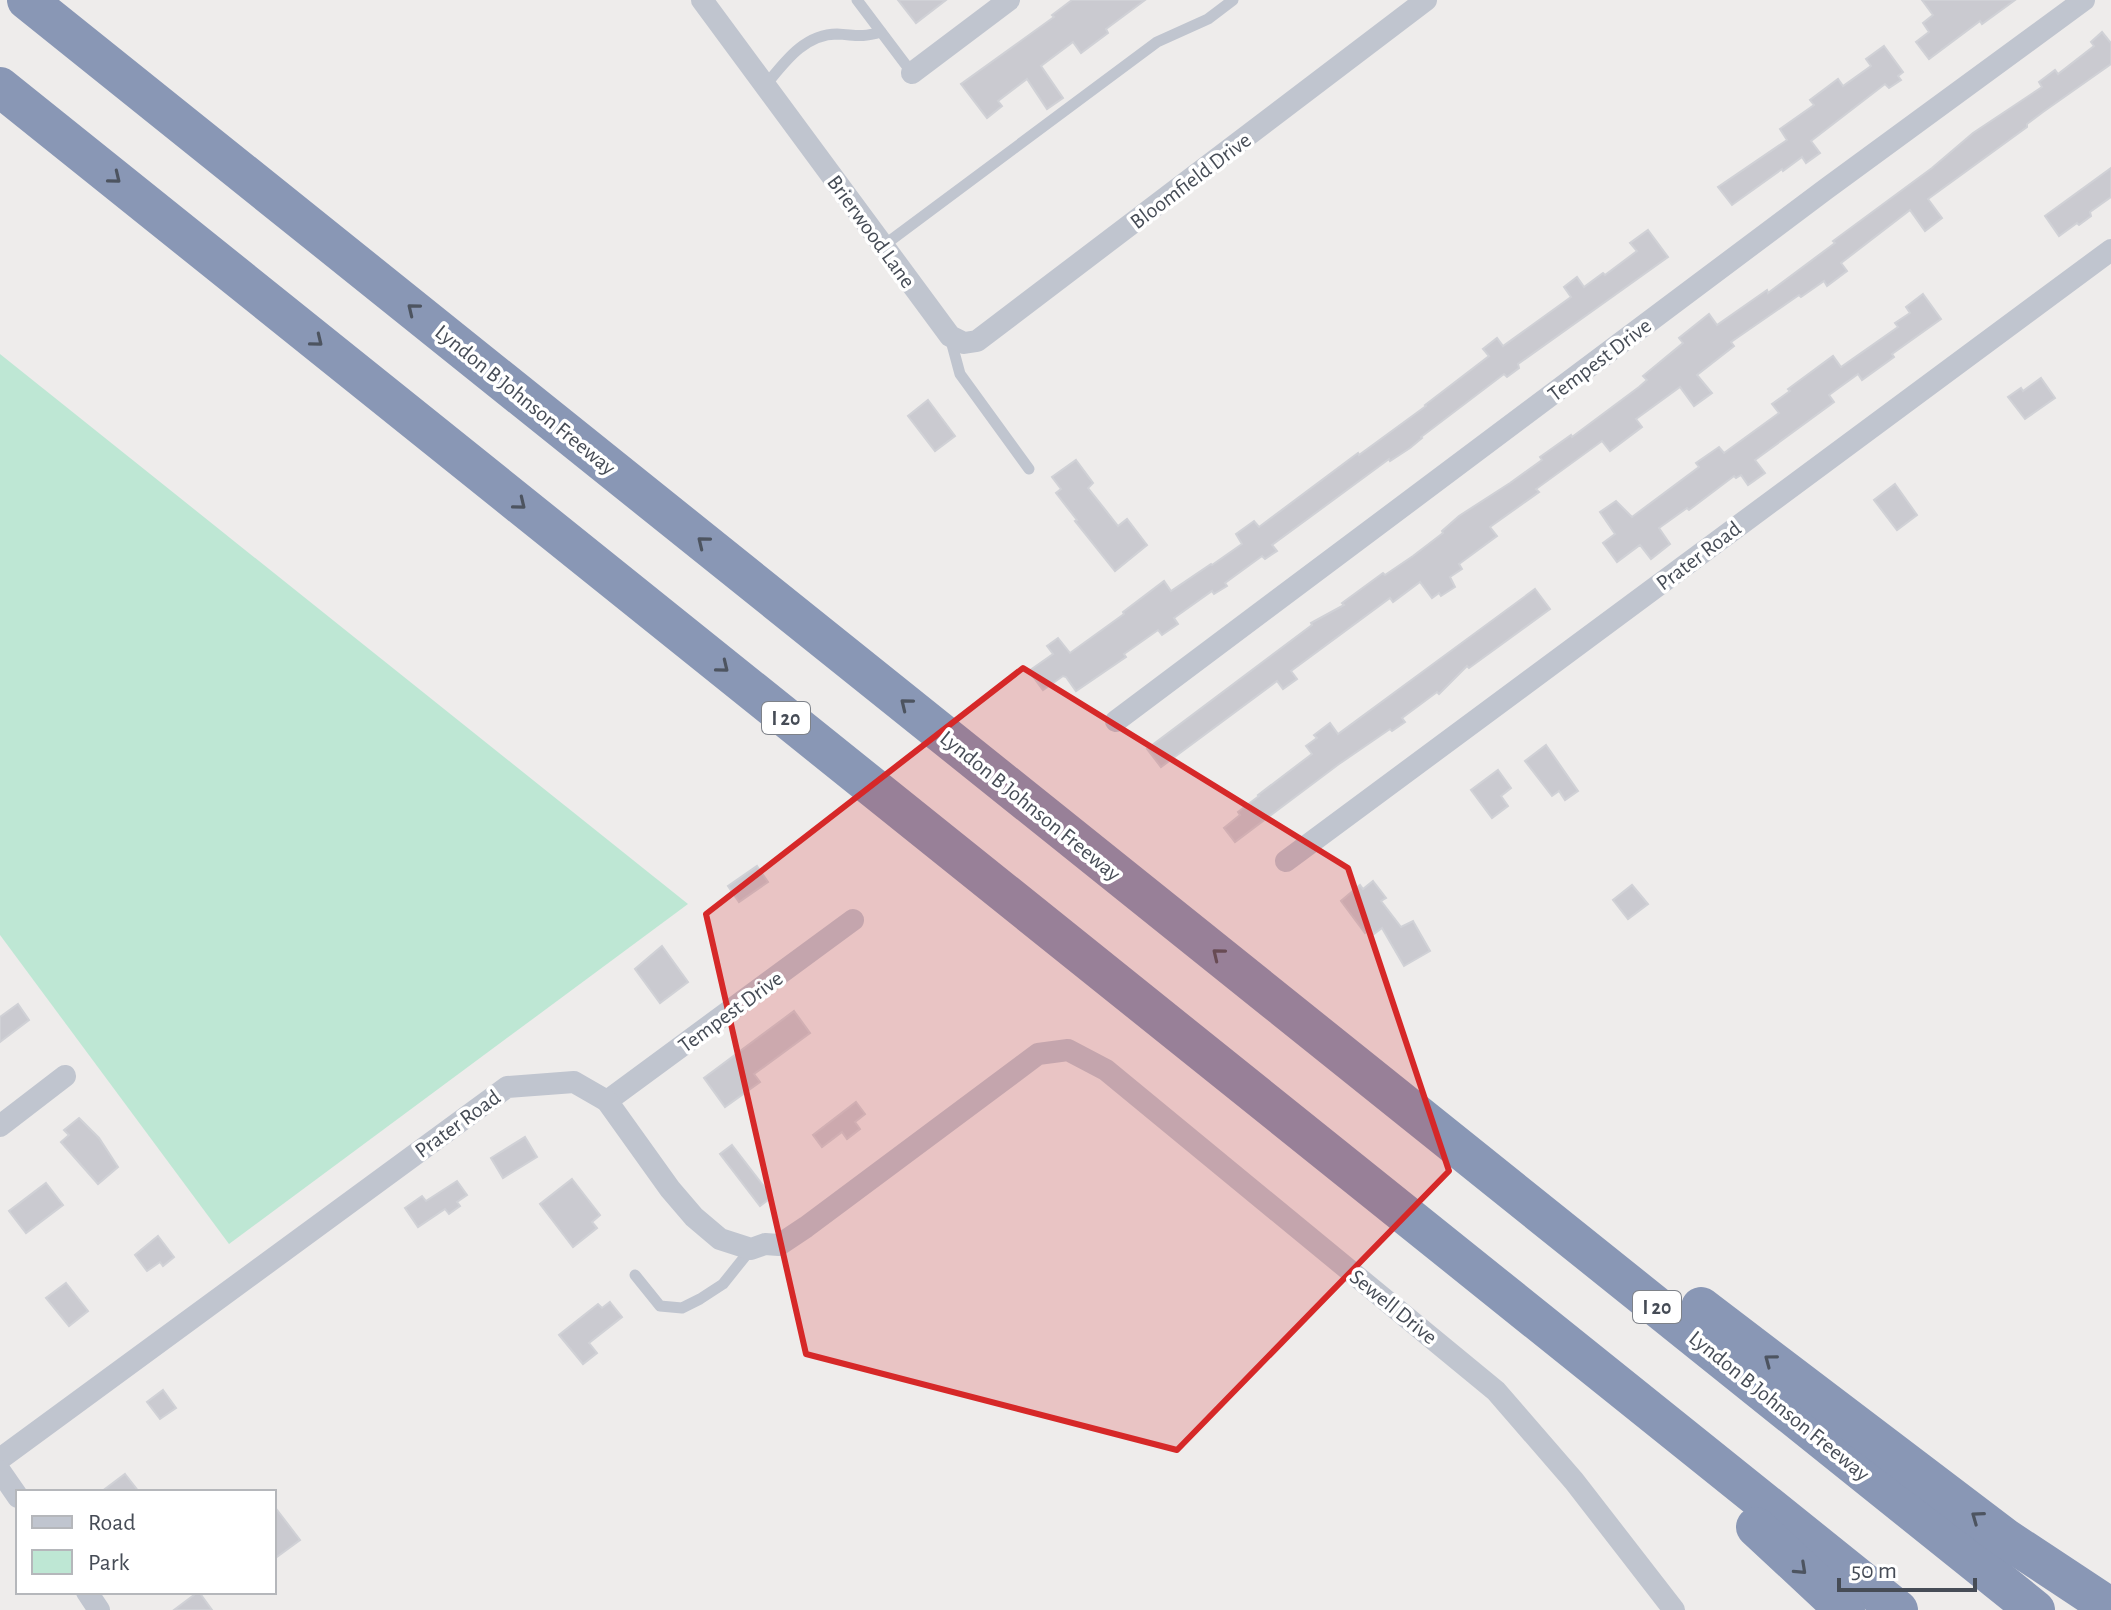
<svg xmlns="http://www.w3.org/2000/svg" width="2111" height="1610" font-family="'Alegreya Sans',sans-serif">
<rect width="100%" height="100%" fill="#eeeceb"/>
<!-- green -->
<path fill="#bee7d4" d="M0,354l688,550 -459,340 -229,-309z"/>
<!-- building -->
<g fill="#cacad0" stroke="#d0d1d6" stroke-width="2">
<path d="M898,0h48l-30,23z"/>
<path d="M1072,0h73l-39,29 2,4 -27,20 -8,-11 -32,24 22,32 -16,11 -20,-30 -29,22 4,5 -15,12 -26,-34 93,-67 -2,-2z"/>
<path d="M1922,0h93l-33,24 -2,-3 -51,38 -13,-17 13,-10 -6,-9 10,-8z"/>
<path d="M2102,32l9,11v21l-68,48 -16,12v3l-99,72 14,19 -17,13 -15,-21 -69,53 6,8 -20,15 -3,-5 -23,16 -2,-2 -68,47 3,4 -37,29 15,18 -18,13 -14,-19 -44,32 6,8 -32,24 -8,-10 -66,48 3,3 -49,35 7,9 -38,28 3,5 -12,8 5,10 -14,9 -2,-3 -7,5 -12,-16 -27,20 -3,-4 -99,73 6,8 -14,10 -6,-8 -116,86 -14,-18 165,-124 -1,-2 33,-18 -2,-2 41,-30 2,2 28,-19 30,-23 -1,-2 17,-15 51,-33 32,-23 -2,-3 31,-22 1,2 67,-50 8,-7 -4,-4 40,-33 -4,-5 30,-24 8,11 50,-35 1,3 67,-50 -2,-2 99,-73 41,-35 69,-46 -3,-5 16,-12 3,4 36,-28 -3,-4z"/>
<path d="M1884,46l19,26 -5,4 3,4 -12,8 -4,-4 -74,57 9,12 -14,10 -4,-6 -19,14 -1,-2 -50,36 -14,-18 69,-47 -7,-11 34,-24 -4,-5 28,-21 5,7 28,-20 -5,-7z"/>
<path d="M2111,168v29l-21,15 1,4 -12,9 -2,-2 -18,13 -14,-20z"/>
<path d="M1648,230l20,27 -150,107 1,4 -12,9 -3,-3 -83,63 1,1 -12,10 -20,13 -1,-2 -117,86 5,6 -12,8 -3,-3 -37,27 2,3 -13,8 -2,-3 -38,27 4,6 -16,11 -4,-5 -34,24 2,3 -50,34 -10,-14 -3,-1 -20,14 -14,-19 24,-17 -6,-8 11,-8 12,15 54,-39 -1,-2 41,-31 7,10 40,-27 1,1 30,-21 -6,-10 18,-13 5,6 99,-74 1,2 67,-49 -1,-1 64,-49 -6,-7 14,-11 6,8 68,-49 -7,-10 13,-10 7,10 19,-14 2,2 32,-24 -7,-8z"/>
<path d="M1923,294l18,25 -49,35 2,3 -32,23 -4,-6 -29,21 5,7 -79,58 10,13 -17,12 -7,-10 -5,3 -2,-2 -45,34 -2,-2 -28,20 11,16 -19,15 -11,-14 -23,17 -14,-19 12,-9 -15,-22 16,-11 16,16 67,-50 -3,-4 23,-16 5,6 55,-40 -7,-9 18,-13 -2,-2 45,-33 8,11 57,-40 -3,-4 15,-10 -4,-6z"/>
<path d="M2041,378l14,20 -30,21 -17,-22 13,-9 2,3z"/>
<path d="M928,400l27,36 -20,15 -27,-35z"/>
<path d="M1076,460l17,23 -5,5 30,38 9,-7 20,26 -32,26 -40,-50 2,-1 -21,-27 5,-4 -9,-12z"/>
<path d="M1895,484l22,31 -20,15 -23,-30z"/>
<path d="M1535,589l15,20 -81,59 -2,-2 -28,28 -2,-2 -35,26 3,4 -13,9 -2,-2 -51,35 -104,78 -11,-14 16,-13 -2,-3 21,-16 -1,-1 54,-41 -6,-8 11,-8 -3,-3 16,-12 8,11z"/>
<path d="M1546,745l32,46 -13,9 -6,-9 -7,5 -27,-35z"/>
<path d="M1498,770l13,18 -10,8 7,10 -16,12 -21,-28z"/>
<path d="M757,866l11,16 -29,20 -11,-16z"/>
<path d="M1373,881l13,17 -5,3 20,26 12,-6 17,30 -26,15 -22,-38 -8,6 -3,-6 -6,5 -24,-32 19,-16 3,4z"/>
<path d="M1632,885l16,19 -20,15 -15,-19z"/>
<path d="M662,946l26,36 -28,21 -25,-34z"/>
<path d="M18,1004l11,16 -29,22v-25z"/>
<path d="M794,1011l16,22 -56,41 6,8 -35,25 -21,-29z"/>
<path d="M856,1102l9,12 -10,8 5,7 -13,10 -5,-7 -20,15 -9,-12z"/>
<path d="M79,1118l20,20 19,29 -20,17 -37,-42 8,-7 -5,-5z"/>
<path d="M525,1137l12,20 -34,21 -12,-20z"/>
<path d="M732,1145l40,52 -12,9 -40,-52z"/>
<path d="M572,1179l28,36 -8,7 5,6 -24,19 -33,-43z"/>
<path d="M457,1181l10,14 -10,7 3,4 -11,8 -4,-5 -27,18 -13,-19 17,-12 4,5z"/>
<path d="M46,1183l17,22 -37,28 -17,-22z"/>
<path d="M158,1236l16,21 -11,9 -3,-4 -13,9 -12,-16z"/>
<path d="M66,1283l22,28 -19,15 -23,-28z"/>
<path d="M610,1302l12,15 -33,26 8,10 -14,11 -24,-29 39,-31 4,4z"/>
<path d="M163,1390l13,18 -16,11 -13,-17z"/>
<path d="M125,1474l14,18h-38z"/>
<path d="M274,1506l26,34 -26,19z"/>
<path d="M199,1592l13,18h-38l24,-18z"/>
</g>
<g fill="none" stroke-linecap="round" stroke-linejoin="round">
<!-- lane -->
<g stroke="#c0c5cf" stroke-width="11">
<path d="M857,0l55,73"/>
<path d="M765,86c19,-23 39,-52 72,-52 20,1 23,4 44,-2"/>
<path d="M883,246l274,-204 51,-23 25,-19"/>
<path d="M950,337l10,37 69,95"/>
<path d="M635,1275l25,31 22,2 18,-9 23,-15 28,-35"/>
</g>
<!-- street -->
<g stroke="#c0c5cf" stroke-width="22">
<path d="M702,0l248,336 14,7 13,-2 449,-341"/>
<path d="M912,73l97,-73"/>
<path d="M1116,721l710,-532 258,-189"/>
<path d="M1286,861l825,-611"/>
<path d="M607,1101l246,-181"/>
<path d="M0,1126l65,-50"/>
<path d="M0,1459l507,-372 67,-5 33,19 63,88 24,28 26,22 31,10 14,-5 14,1 27,-18 232,-173 30,-4 38,20 390,321 78,90 100,129"/>
<path d="M0,1471l18,26"/>
<path d="M87,1592l12,18"/>
</g>
<!-- highway -->
<g stroke="#8997b5" stroke-width="40">
<path d="M27,0l2008,1610"/>
<path d="M0,87l1898,1523"/>
<path d="M1701,1307l304,231 106,70"/>
<path d="M1756,1527l89,83"/>
</g>
</g>
<!-- one-way arrows -->
<defs><path id="oneway-chevron" d="M-2-3.5L2.5 0L-2 3.5" fill="none" stroke-width="1.6" stroke-linecap="round" stroke-linejoin="round" transform="scale(2)"/></defs>
<g stroke="#4d5460">
<use href="#oneway-chevron" transform="translate(115 178) rotate(39)"/>
<use href="#oneway-chevron" transform="translate(413 309) rotate(-141)"/>
<use href="#oneway-chevron" transform="translate(317 341) rotate(39)"/>
<use href="#oneway-chevron" transform="translate(520 504) rotate(39)"/>
<use href="#oneway-chevron" transform="translate(703 542) rotate(-141)"/>
<use href="#oneway-chevron" transform="translate(723 667) rotate(39)"/>
<use href="#oneway-chevron" transform="translate(906 704) rotate(-141)"/>
<use href="#oneway-chevron" transform="translate(1218 954) rotate(-141)"/>
<use href="#oneway-chevron" transform="translate(1770 1360) rotate(-143)"/>
<use href="#oneway-chevron" transform="translate(1977 1517) rotate(-144)"/>
<use href="#oneway-chevron" transform="translate(1801 1569) rotate(43)"/>
</g>
<!-- marked area -->
<path fill="#d62828" fill-opacity="0.2" stroke="#d62828" stroke-width="6" stroke-linejoin="round" d="M1023,668l325,200 101,303 -272,279 -371,-96 -100,-440z"/>
<g text-anchor="middle" stroke-width="7" stroke-linejoin="round" paint-order="stroke">
<!-- shield labels -->
<g fill="#fff" stroke="#7e8289" stroke-width="2">
<rect x="762" y="702" width="48" height="32" rx="6"/>
<rect x="1633" y="1291" width="48" height="32" rx="6"/>
</g>
<g font-size="20" font-weight="bold" fill="#464c56">
<text x="786" y="725">I 20</text>
<text x="1657" y="1314">I 20</text>
</g>
<!-- street labels -->
<g font-size="22" fill="#464c56" stroke="#fff">
<text transform="translate(1190 180) rotate(-37)" y="8">Bloomfield Drive</text>
<text transform="translate(872 231) rotate(54)" y="8">Brierwood Lane</text>
<text transform="translate(1599 359) rotate(-37)" y="8">Tempest Drive</text>
<text transform="translate(526 399) rotate(39)" y="8">Lyndon B Johnson Freeway</text>
<text transform="translate(1698 555) rotate(-37)" y="8">Prater Road</text>
<text transform="translate(1031 805) rotate(39)" y="8">Lyndon B Johnson Freeway</text>
<text transform="translate(730 1011) rotate(-36)" y="8">Tempest Drive</text>
<text transform="translate(457 1123) rotate(-36)" y="8">Prater Road</text>
<text transform="translate(1394 1306) rotate(39)" y="8">Sewell Drive</text>
<text transform="translate(1780 1405) rotate(39)" y="8">Lyndon B Johnson Freeway</text>
</g>
</g>
<!-- legend -->
<rect x="16" y="1490" width="260" height="104" fill="#ffffff" stroke="#b5b7bb" stroke-width="2"/>
<rect x="32" y="1516" width="40" height="12" fill="#c0c5cf" stroke="#b5b7bb" stroke-width="2"/>
<text x="88" y="1530" font-size="24" fill="#464c56">Road</text>
<rect x="32" y="1550" width="40" height="24" fill="#bee7d4" stroke="#b5b7bb" stroke-width="2"/>
<text x="88" y="1570" font-size="24" fill="#464c56">Park</text>
<!-- scale -->
<path d="M1839 1578v12h136v-12" fill="none" stroke="#464c56" stroke-width="4"/>
<text x="1851" y="1578" font-size="24" fill="#464c56" stroke="#ffffff" stroke-width="6" paint-order="stroke">50 m</text>
</svg>
